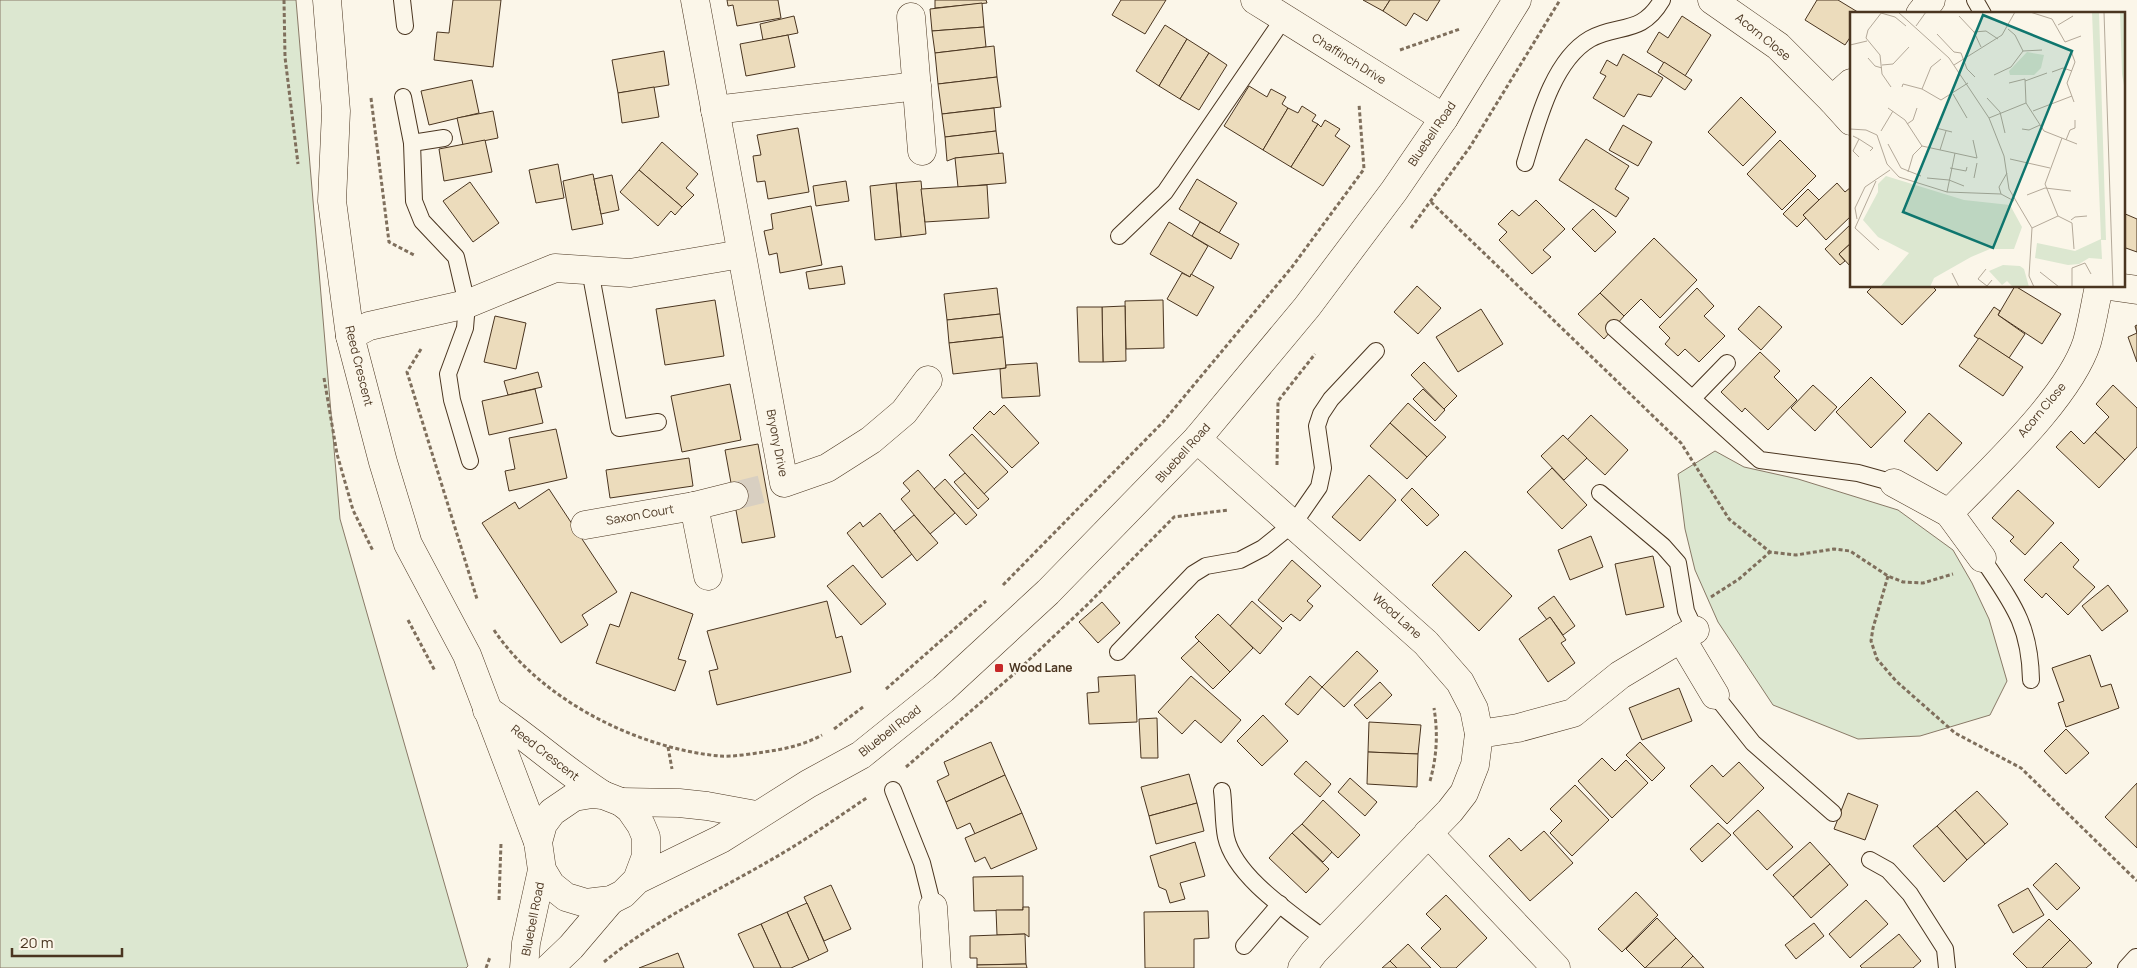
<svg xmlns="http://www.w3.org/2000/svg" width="2137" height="968" font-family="Manrope,sans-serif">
<rect width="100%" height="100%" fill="#fbf6e9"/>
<!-- green -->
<g fill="#dce7d0" stroke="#887966">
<path d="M0,0h296l44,519 128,447 -2,2h-466z"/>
<path d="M1715,451l29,16 54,12 100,31 55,40 19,33 17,36 18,62 -17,34 -70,21 -62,3 -85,-34 -55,-83 -23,-52 -10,-41 -7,-55z"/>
</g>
<!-- building -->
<g fill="#ecdcbc" stroke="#4a3520">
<path d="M453,0h48l-8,67 -59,-7 3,-28 12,1z"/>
<path d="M727,0h51l3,18 -44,8 -4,-21 -5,1z"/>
<path d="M935,0h51l1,3 -52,5z"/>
<path d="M1121,0h45l-21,34 -33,-19z"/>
<path d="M1363,0h27l-7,11z"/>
<path d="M1390,0h50l-13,21 -13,-8 -8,13 -23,-15z"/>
<path d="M1817,0h21l23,14h-10v22l-6,9 -40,-25z"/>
<path d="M982,3l2,24 -52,4 -2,-22z"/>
<path d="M794,16l4,17 -35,7 -3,-16z"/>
<path d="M1682,16l29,19 -26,41 -38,-24 12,-20 9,6z"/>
<path d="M1165,25l22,14 -28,47 -23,-15z"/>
<path d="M984,27l2,20 -51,6 -3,-22z"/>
<path d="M788,35l7,32 -49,9 -6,-32z"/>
<path d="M1187,39l22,14 -29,46 -21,-13z"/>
<path d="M994,46l3,31 -59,7 -3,-31z"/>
<path d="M664,51l5,34 -51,8 -6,-33z"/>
<path d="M1209,53l18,12 -28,45 -19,-11z"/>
<path d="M1623,54l40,24 -12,19 -13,-3 -14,23 -31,-19 13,-22 -6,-3 7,-13 10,6z"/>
<path d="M1664,62l28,18 -7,10 -27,-18z"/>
<path d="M997,77l4,30 -59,7 -4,-30z"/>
<path d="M472,80l7,33 -50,12 -8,-34z"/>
<path d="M1249,86l18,11 4,-8 15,8 -4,7 6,4 -25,42 -39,-24z"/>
<path d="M654,87l5,30 -37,6 -4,-30z"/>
<path d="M1741,97l35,35 -33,34 -35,-34z"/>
<path d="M1302,106l14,9 -4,6 6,3 -27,43 -28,-17 25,-42 10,5z"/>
<path d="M994,108l2,23 -51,6 -3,-23z"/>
<path d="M493,111l5,27 -35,7 -6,-27z"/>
<path d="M1325,120l15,9 -5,7 15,10 -27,40 -32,-19 27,-43 3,3z"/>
<path d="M1623,125l29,17 -14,24 -29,-16z"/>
<path d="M798,128l11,64 -41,7 -3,-18 -8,1 -4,-26 8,-1 -4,-20z"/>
<path d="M996,131l3,23 -44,4 -8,3 -2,-24z"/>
<path d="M1586,139l43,27 -14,23 14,9 -13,19 -57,-37z"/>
<path d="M485,140l7,32 -48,9 -5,-32z"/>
<path d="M1780,140l36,36 -34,34 -35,-36z"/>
<path d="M662,142l36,32 -12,14 8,7 -12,12 -43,-37z"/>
<path d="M1003,153l3,30 -48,4 -3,-29z"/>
<path d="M558,164l6,34 -28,5 -7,-33z"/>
<path d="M639,170l43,37 -7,8 -4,-4 -13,15 -38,-34z"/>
<path d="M593,174l10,50 -31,6 -9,-49z"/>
<path d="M612,175l7,35 -18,4 -7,-35z"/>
<path d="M1197,179l40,24 -18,30 -40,-24z"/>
<path d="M846,181l3,20 -33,5 -3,-20z"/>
<path d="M921,181l5,53 -25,3 -5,-54z"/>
<path d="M470,182l29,41 -26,19 -30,-41z"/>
<path d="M896,183l5,54 -26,3 -5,-54z"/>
<path d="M1837,183l8,9 6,-5v29l-25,24 -23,-25z"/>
<path d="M987,185l2,33 -64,4 -4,-33z"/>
<path d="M1808,189l11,11 -16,15 3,3 -9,9 -14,-13z"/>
<path d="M1536,200l29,29 -22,21 8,7 -19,17 -33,-34 8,-8 -9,-8 14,-14 7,6z"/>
<path d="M811,206l11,59 -42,8 -3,-20 -8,2 -5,-24 9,-2 -2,-15z"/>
<path d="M1593,209l23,23 -21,20 -23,-23z"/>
<path d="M2123,213l14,6v33l-14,-5z"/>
<path d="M1169,222l39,24 -18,31 -40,-23z"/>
<path d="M1200,222l39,22 -8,15 -39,-23z"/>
<path d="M1851,224v19l-12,11 6,7 -5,4 -15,-16z"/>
<path d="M1654,238l43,42 -37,38 -19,-19 -17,17 -24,-23z"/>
<path d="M1851,243v24l-12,-13z"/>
<path d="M842,266l3,18 -36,5 -3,-17z"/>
<path d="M1182,273l8,4 1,-3 23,13 -17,29 -30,-17z"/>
<path d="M1417,286l24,22 -23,26 -24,-22z"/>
<path d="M1873,286h59l4,4 -34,35 -35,-33z"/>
<path d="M2015,286l46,28 -19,30 -44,-29z"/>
<path d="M997,288l3,26 -53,6 -3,-26z"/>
<path d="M1697,288l17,18 -10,10 21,20 -26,26 -14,-13 -7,7 -13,-12 5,-6 -11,-11z"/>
<path d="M1600,293l24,23 -20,23 -26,-25z"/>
<path d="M715,300l9,56 -59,9 -9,-56z"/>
<path d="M1163,300l1,48 -38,1 -1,-48z"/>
<path d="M1125,306l1,55 -23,1 -1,-55z"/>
<path d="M1759,306l23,21 -21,23 -23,-21z"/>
<path d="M1077,307h25l1,55h-24z"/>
<path d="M1994,307l6,4 -2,4 27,19 -16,24 -35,-22z"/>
<path d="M1481,309l22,35 -45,28 -22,-35z"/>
<path d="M1000,314l3,23 -54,6 -2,-23z"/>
<path d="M495,316l31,7 -10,46 -32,-7z"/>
<path d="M2137,325v37l-9,-25 9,-4 -2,-7z"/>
<path d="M1003,337l3,31 -53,6 -4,-31z"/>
<path d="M1979,338l44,29 -20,29 -44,-30z"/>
<path d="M1760,352l20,19 -6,6 23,23 -29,30 -23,-22 -3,4 -21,-20z"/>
<path d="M1424,362l33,34 -13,13 -33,-34z"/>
<path d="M1037,363l3,33 -38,2 -2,-29 6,-1v-3z"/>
<path d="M538,372l4,15 -34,8 -4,-14z"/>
<path d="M1871,377l35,35 -35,36 -35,-36z"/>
<path d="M730,384l11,56 -59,12 -11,-56z"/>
<path d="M1813,385l24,22 -22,24 -24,-23z"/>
<path d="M2113,385l24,23v39l-12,13 -30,-28 14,-15 -13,-13z"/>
<path d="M535,389l8,34 -54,12 -7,-34z"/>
<path d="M1423,389l22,21 -10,11 -22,-22z"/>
<path d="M1408,403l38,34 -19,20 -37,-34z"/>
<path d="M1004,405l35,38 -27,25 -39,-40 17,-17 4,4z"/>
<path d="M1929,413l33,30 -25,28 -33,-30z"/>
<path d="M1591,415l37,35 -23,25 -38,-35z"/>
<path d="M1390,423l37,34 -20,22 -37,-33z"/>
<path d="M556,429l11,49 -58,13 -4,-20 10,-2 -6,-31z"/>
<path d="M2071,431l13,13 11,-12 30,28 -26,28 -43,-41z"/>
<path d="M972,434l36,38 -24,22 -35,-39z"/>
<path d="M1563,435l24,23 -23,22 -23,-24z"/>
<path d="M758,444l17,93 -33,6 -17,-93z"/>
<path d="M689,458l4,28 -83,12 -4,-28z"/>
<path d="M1552,468l35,37 -25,24 -35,-37z"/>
<path d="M918,470l37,43 -25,21 -29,-35 9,-8 -7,-8z"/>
<path d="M965,473l24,26 -11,10 -24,-27z"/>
<path d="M1369,475l27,25 -36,41 -28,-24z"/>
<path d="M945,479l32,36 -11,10 -32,-36z"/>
<path d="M1412,488l27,27 -12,11 -26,-26z"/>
<path d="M549,489l68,103 -35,23 6,10 -27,18 -79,-120 33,-21 4,7z"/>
<path d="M2018,490l36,33 -29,32 -15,-14 4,-4 -22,-19z"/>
<path d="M880,513l32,41 -30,24 -35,-45 13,-11 3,5z"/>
<path d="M914,515l24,28 -21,18 -23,-30z"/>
<path d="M1591,536l12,31 -33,13 -12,-30z"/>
<path d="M2061,542l18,18 -6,7 22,20 -27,28 -22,-22 -4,5 -18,-18z"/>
<path d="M1465,551l47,45 -33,35 -47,-46z"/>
<path d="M1653,556l11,51 -38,8 -11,-51z"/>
<path d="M1292,560l29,26 -14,15 6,5 -13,15 -9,-7 -8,8 -25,-22z"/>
<path d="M853,565l33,39 -25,21 -34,-39z"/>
<path d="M2108,585l20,26 -26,20 -20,-25z"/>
<path d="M631,592l62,22 -15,45 8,2 -11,30 -79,-28 14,-39 9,3z"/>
<path d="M1554,596l21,30 -12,9 -13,-18 -3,3 -9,-12z"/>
<path d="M827,601l9,37 6,-2 9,36 -134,33 -8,-34 9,-2 -11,-38z"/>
<path d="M1252,601l30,27 -22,26 -30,-28z"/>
<path d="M1102,602l18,21 -22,20 -19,-21z"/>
<path d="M1218,614l35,34 -23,24 -35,-35z"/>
<path d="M1550,617l16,23 -5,3 14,20 -27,19 -29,-43z"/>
<path d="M1199,641l31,31 -17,17 -32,-31z"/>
<path d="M1357,651l21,20 -34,36 -22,-20z"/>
<path d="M2090,655l11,32 10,-3 8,24 -53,19 -8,-24 6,-2 -12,-33z"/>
<path d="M1135,675l2,47 -48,2 -2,-31 12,-1 -1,-15z"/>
<path d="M1191,676l50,44 -20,23 -26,-23 -13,14 -24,-22z"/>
<path d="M1310,676l12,11 -24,28 -13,-11z"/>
<path d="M1380,682l12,13 -25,24 -13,-14z"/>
<path d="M1679,688l13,33 -50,19 -13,-32z"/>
<path d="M1263,715l25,26 -26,25 -25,-25z"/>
<path d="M1157,718l1,40h-17l-2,-39z"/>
<path d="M1369,722l52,3 -3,29 -50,-2z"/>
<path d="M2066,729l23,24 -23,21 -22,-23z"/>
<path d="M991,742l14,33 -59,27 -9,-21 12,-6 -5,-13z"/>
<path d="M1640,742l25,26 -13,13 -26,-26z"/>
<path d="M1368,752l50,2 -1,33 -50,-3z"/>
<path d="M1602,758l13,13 11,-11 22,23 -36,35 -34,-37z"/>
<path d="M1306,761l25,23 -11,13 -26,-23z"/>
<path d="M1739,762l25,26 -37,36 -37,-38 22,-21 11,12z"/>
<path d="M1189,774l8,29 -48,13 -8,-29z"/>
<path d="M1005,775l17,38 -47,21 -5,-11 -13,6 -11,-27z"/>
<path d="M1350,778l27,24 -12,14 -27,-24z"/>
<path d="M2137,783v65l-32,-31z"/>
<path d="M1575,785l34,35 -37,36 -22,-23 12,-12 -12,-12z"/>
<path d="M1977,791l31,33 -23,20 -30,-34z"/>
<path d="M1848,793l30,12 -13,35 -31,-11z"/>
<path d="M1323,800l37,35 -22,23 -36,-34z"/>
<path d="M1197,803l7,28 -48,13 -7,-28z"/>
<path d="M1758,810l35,37 -26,23 -34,-37z"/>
<path d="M1955,810l30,34 -18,16 -30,-34z"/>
<path d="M1022,813l15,36 -46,20 -6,-12 -10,5 -10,-24z"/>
<path d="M1718,823l13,12 -29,27 -12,-13z"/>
<path d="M1302,824l30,28 -9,10 -31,-29z"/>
<path d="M1937,826l30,34 -23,22 -31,-36z"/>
<path d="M1544,831l29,32 -43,38 -41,-45 20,-18 12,13z"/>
<path d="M1292,833l37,36 -23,24 -37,-35z"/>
<path d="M1195,842l10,34 -25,7 5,16 -15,4 -4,-13 -7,-3 -9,-31z"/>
<path d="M1810,842l20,22 -37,33 -20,-22z"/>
<path d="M2056,863l24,25 -23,22 -24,-25z"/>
<path d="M1830,864l18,21 -37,33 -18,-21z"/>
<path d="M1023,876v34l-49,1 -1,-34z"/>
<path d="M831,885l20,44 -27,12 -20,-44z"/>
<path d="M2028,888l16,27 -31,18 -15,-28z"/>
<path d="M1636,892l22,23 -36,37 -24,-23z"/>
<path d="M1446,895l41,43 -31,30h-15l-20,-20 20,-19 -15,-15z"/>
<path d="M1866,900l22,24 -38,34 -21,-24z"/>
<path d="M807,903l21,48 -19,9 -22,-48z"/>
<path d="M1023,907h6v30l-4,-3 -28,1 -1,-25h27z"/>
<path d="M1208,911l1,27 -15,1v29h-49l-1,-56z"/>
<path d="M787,912l22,48 -18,8h-10l-20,-44z"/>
<path d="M1657,918l19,20 -31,30 -19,-19z"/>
<path d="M2049,919l21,21 -28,28h-15l-14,-14z"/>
<path d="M1814,923l10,13 -28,23 -11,-14z"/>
<path d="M761,924l20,44h-27l-16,-34z"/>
<path d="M1025,934l1,30 -49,1v-7h-7v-22z"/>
<path d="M1899,934l22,27 -8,7h-51l-2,-2z"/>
<path d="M1676,938l17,18 -12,12h-36z"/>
<path d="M2070,940l22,23 -6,5h-44z"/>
<path d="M1408,944l23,24h-34l-7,-7z"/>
<path d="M678,953l6,15h-45z"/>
<path d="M1693,956l11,12h-23z"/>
<path d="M1390,961l7,7h-15z"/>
<path d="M1026,964l1,4h-50v-3z"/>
</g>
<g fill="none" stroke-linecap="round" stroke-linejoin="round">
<!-- street-tunnel -->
<path stroke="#d8cfc1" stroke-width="28" stroke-dasharray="28 14" stroke-linecap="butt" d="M734,496l32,-8"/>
<!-- lane casing -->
<g stroke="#4a3520" stroke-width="18">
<g id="lane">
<path d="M402,0l3,26"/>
<path d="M1975,0l8,14"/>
<path d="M403,97l9,46 2,58 8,20 34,36 11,47 -2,24 -17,46 4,26 18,61"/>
<path d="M412,143l32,-5"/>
<path d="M1525,163c12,-39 27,-102 65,-124 28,-16 51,-3 72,-39"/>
<path d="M1119,236l46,-44 119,-174"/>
<path d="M590,270l29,158 39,-6"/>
<path d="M1614,328l146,132 98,13 36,10"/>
<path d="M1693,398l34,-35"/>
<path d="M1600,493l63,53 15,17 8,48 9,19"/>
<path d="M1982,558c30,45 48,66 49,122"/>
<path d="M1118,652l75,-78 13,-8 34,-6 23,-12 31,-25 25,-36 4,-19 -6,-42 4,-12 10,-15 45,-48"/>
<path d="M1715,695l38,48 80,70"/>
<path d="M893,790l29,73 11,44"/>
<path d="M1222,791c2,15 1,31 4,46 9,41 68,78 100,103"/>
<path d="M1870,860l18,10 22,24 35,55 2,19"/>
<path d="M1244,946l36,-42"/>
<path d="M2126,968l10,-11"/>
</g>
</g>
<!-- street casing -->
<g stroke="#4a3520" stroke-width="29">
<g id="street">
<path d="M327,0l9,111 -4,90 18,135 33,126 25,82 59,111 71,187"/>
<path d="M695,0l89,483 43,-15 44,-28 33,-28 24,-32"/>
<path d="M1255,0l189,118"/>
<path d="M1712,0l66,46 54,54 19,21"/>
<path d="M1920,14l11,-14"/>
<path d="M911,17l11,134"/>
<path d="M1832,100l19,-17"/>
<path d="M715,110l202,-24"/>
<path d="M2109,286l28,4"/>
<path d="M350,336l19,-10 98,-22 88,-36 75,5 111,-19"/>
<path d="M1197,439l229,204 34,39 14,27 5,25 -4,31 -11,28 -14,18 -136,141 -12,16"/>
<path d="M1894,483l55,30 33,45"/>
<path d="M694,506l14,70"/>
<path d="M1949,513c41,-43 120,-115 138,-171 5,-18 8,-37 12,-56"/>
<path d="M585,525l109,-19 40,-10"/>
<path d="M1681,638l34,57"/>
<path d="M487,710c40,26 75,59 116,85"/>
<path d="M1479,734l39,-6 55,-15 47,-38 75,-45"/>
<path d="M1428,833l128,135"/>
<path d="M933,907l4,61"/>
<path d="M524,968l2,-25 16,-73"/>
<path d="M549,968l22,-21 40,-47"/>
</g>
</g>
<!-- secondary casing -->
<g stroke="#4a3520" stroke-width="29">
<g id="secondary">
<path d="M621,802l58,1 28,3 49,9"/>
<path d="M637,880l9,-24v-19l-5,-12 -11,-16 -9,-7 -18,-7 -11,-1 -18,3 -22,15 -9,12 -5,18 4,28 9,15 15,12 20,6 25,-3 12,-6 14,-14 84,-41 87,-55 53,-29 82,-66 105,-97 149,-153 110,-132 87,-116 50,-73 73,-118"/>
</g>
</g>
<!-- path -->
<g stroke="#7f6f5c" stroke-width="3" stroke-dasharray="4 2.5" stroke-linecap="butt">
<path d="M284,0l1,57 13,107"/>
<path d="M1400,50l60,-21"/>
<path d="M371,98l18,144 25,13"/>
<path d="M1431,202l250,241 48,76 41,33 26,3 38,-6 16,2 38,25 15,6 20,1 30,-9"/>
<path d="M1411,228l59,-81 90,-147"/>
<path d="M421,349l-14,23 70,227"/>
<path d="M324,378l13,76 16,56 20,41"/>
<path d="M1277,465l1,-64 37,-47"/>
<path d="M1888,576l-15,52 -2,13 6,18 19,22 59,52 66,35 116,113"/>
<path d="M1003,585l160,-163 129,-155 72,-98 -5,-65"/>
<path d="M1711,597l28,-18 31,-27"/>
<path d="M408,620l27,51"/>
<path d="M494,630c47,70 143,118 225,126 14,1 31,-2 45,-4 21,-3 40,-7 58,-17"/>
<path d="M886,689l100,-88"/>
<path d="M834,729l29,-22"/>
<path d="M668,747l4,22"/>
<path d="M906,767l109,-94 71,-67 88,-89 54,-7"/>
<path d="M1430,781c7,-25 8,-48 4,-73"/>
<path d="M499,900l2,-57"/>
<path d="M604,962c49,-41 110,-69 165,-101 34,-19 66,-42 99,-64"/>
<path d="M486,968l4,-11"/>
</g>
<!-- lane -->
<use href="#lane" stroke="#fbf6e9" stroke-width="16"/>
<!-- street -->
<use href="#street" stroke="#fbf6e9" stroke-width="28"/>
<!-- secondary -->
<use href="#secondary" stroke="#fbf6e9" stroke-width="28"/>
</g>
<!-- markers -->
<rect fill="#c62828" stroke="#fbf6e9" stroke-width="2" x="994" y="663" width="10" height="10" rx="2.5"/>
<g text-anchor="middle" stroke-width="4" stroke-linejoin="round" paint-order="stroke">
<!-- street labels -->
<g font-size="12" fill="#4a3520" stroke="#fbf6e9">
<text transform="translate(1763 37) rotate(39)" y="4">Acorn Close</text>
<text transform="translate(1349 59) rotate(32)" y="4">Chaffinch Drive</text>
<text transform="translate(1432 134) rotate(-56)" y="4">Bluebell Road</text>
<text transform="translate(359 366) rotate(76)" y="4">Reed Crescent</text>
<text transform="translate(2042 410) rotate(-50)" y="4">Acorn Close</text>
<text transform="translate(777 443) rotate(79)" y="4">Bryony Drive</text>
<text transform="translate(1183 453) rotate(-48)" y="4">Bluebell Road</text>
<text transform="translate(640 515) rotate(-10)" y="4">Saxon Court</text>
<text transform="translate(1397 616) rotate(42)" y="4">Wood Lane</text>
<text transform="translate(890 731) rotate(-38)" y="4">Bluebell Road</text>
<text transform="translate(545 753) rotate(38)" y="4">Reed Crescent</text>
<text transform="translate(533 919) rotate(-79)" y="4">Bluebell Road</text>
</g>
<!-- poi labels -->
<g font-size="12" font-weight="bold" fill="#4a3520" stroke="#fbf6e9" text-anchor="start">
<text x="1009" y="672">Wood Lane</text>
</g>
</g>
<!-- overview -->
<g transform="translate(1850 12)">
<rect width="275" height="275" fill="#fbf6e9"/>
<path d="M242,0h7l7,228h-5l1,19 -13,-1 -10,6 -11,1 -33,-7 2,-15 38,8 26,-12zM270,0h5v79l-3,-17zM177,40l17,3 -3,13 -7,7h-24l-1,-4zM36,164l78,24 46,5 12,22 -8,22h-24l-19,8 -37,21 -4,9h-50l29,-34 -31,-16 -15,-17 15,-28v-8zM153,253l17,1 4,3 5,18h-16l-6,-6 -5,4 -13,-14z" fill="#dce7d0"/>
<path fill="none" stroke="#b4a999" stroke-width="1" d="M32,0l-14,18 -2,8 14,17 2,19 9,13M48,0l51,46 40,60 15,38 5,33 23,39 -3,48 5,11M180,0l22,7 13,23 16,-6M254,0l9,275M31,1l14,4 11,9M109,4l15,16 7,15M208,13l15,-9M66,14l10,-14M158,17l7,6 8,16M124,20l12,-1 12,8M87,22l17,18 7,1 6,16 8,8M0,33l17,-4M221,39l4,11 -8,21 7,19M18,46l7,8 7,2M32,53l11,-1 16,-17M104,53l48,-30 13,-23M202,60l11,-4 9,3M144,63l17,-8 12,-16 19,-1M175,69l22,-8M159,71l16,-4 1,24M52,75l1,-3 19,5 19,11 27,-17M72,77l9,-22 10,-8M103,82l14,24M137,86l13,14 5,21M38,96l17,12 17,26 55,12 -4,-18M183,99l39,-15M139,106l37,-15 18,28 33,13M57,112l6,-4 4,-12M86,116l16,4M0,117l16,1 11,5 10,29 12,13 48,15 54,2 13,7M172,117l7,1 11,-5M31,119l12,-20M3,124l6,3 -6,12 6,6M9,127l14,9 -3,3M216,128l4,-10 5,-2v-8M38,132l13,24 20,8M90,138l6,-19M160,147l40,9M100,156l16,3 1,-4M58,160l5,-17 9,-9M77,166l22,2 15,6M124,166l3,-15M26,169l-21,47 24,22M97,180l8,-39M151,182l-2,-7 8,-14M177,183l18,-7 26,3M208,204l14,7 2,26M7,207l-2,-11 10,-21 25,-17M221,208l4,-3 12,-1M182,216l26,-12 -13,-32 17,-46M136,257l-8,10 9,7 5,-6M190,260l19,15M102,261l7,14M222,275v-19l13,-5 6,11"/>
<path fill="#0f766e" fill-opacity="0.15" stroke="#0f766e" stroke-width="2.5" d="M133,3l89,36 -79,197 -90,-36z"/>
<rect width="275" height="275" fill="none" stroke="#4a3520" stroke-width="2.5"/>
</g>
<!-- scale -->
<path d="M12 948v8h110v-8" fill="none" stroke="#4a3520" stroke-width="2.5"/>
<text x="20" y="948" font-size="15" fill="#4a3520" stroke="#fbf6e9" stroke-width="4" paint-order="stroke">20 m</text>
</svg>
